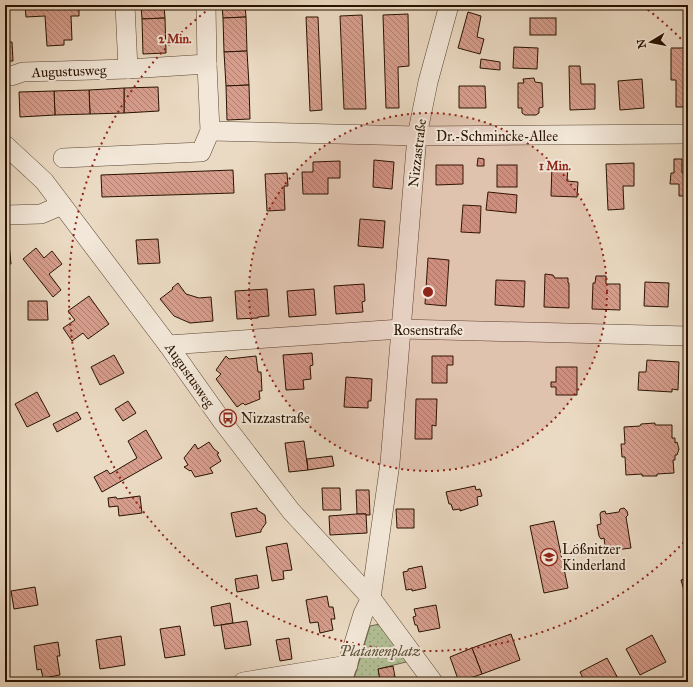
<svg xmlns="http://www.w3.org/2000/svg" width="693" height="687" font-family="'IM FELL Great Primer',serif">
<defs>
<pattern id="park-dots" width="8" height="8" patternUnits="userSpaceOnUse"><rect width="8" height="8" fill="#b3c096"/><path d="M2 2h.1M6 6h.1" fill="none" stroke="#9aa480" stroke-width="1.8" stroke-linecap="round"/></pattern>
<pattern id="building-back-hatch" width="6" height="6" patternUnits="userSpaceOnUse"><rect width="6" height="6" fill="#d79e8d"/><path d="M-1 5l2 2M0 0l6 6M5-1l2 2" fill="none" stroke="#ae7f71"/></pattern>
</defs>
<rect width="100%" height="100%" fill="#ebdac3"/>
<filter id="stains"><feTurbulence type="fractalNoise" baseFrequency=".005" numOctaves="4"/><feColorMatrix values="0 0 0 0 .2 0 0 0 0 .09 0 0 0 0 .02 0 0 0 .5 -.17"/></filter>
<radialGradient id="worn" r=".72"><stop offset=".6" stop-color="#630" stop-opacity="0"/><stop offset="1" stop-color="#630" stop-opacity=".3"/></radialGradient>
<!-- park -->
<path fill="url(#park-dots)" stroke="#6e694c" d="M380,624l30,37 -32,8 2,11 -11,2h-16l17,-56z"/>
<!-- building -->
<g fill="url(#building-back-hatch)" stroke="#281201">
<path d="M25,5h54v11h-8l1,24h-8v5l-17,1 -2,-30 -19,1z"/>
<path d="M141,5h23l1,13 -23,1z"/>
<path d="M222,5h23l1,12 -23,1z"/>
<path d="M468,12l13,4 -4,21 7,2 -4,15 -22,-6z"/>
<path d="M408,14l1,52 -11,1 1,41h-13l-3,-93z"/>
<path d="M362,15l4,94h-22l-4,-93z"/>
<path d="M246,17l1,34 -23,1 -1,-34z"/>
<path d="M306,17h12l4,93 -12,1z"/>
<path d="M165,18l1,35 -23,1 -1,-35z"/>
<rect x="530" y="18" width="26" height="17"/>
<path d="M5,42h7l1,19h-8z"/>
<path d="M514,47l24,1 -1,21 -24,-1z"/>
<path d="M671,48h13v25h4v34h-12v-27h-5z"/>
<path d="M247,51l2,34 -23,1 -2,-34z"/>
<path d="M481,59l19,3v8l-20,-2z"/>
<path d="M569,66h11l1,18h14v25l-25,1z"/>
<path d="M534,78l1,4 7,1 1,24 -4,1v5l-3,2h-11l-3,-2v-5h-4v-25h6l-1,-4z"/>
<path d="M642,79l2,29 -24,2 -2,-29z"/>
<path d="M249,85l1,34 -23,1 -1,-34z"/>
<path d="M459,86h26l1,22h-27z"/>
<path d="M158,87l1,24 -35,2v-25z"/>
<path d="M124,88v25l-34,1 -1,-24z"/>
<path d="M89,90l1,24 -35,1 -1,-24z"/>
<path d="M54,91l1,24 -35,2 -1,-25z"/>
<path d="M478,158l6,1v7h-7z"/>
<path d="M674,159h8v14h6v23h-9v-12h-9l1,-11h3z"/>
<path d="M374,160l20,2 -2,27 -19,-2z"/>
<path d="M340,161v17h-12v16h-25l-1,-22h11v-10z"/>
<path d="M634,163v23h-11l1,23 -16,1 -2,-46z"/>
<path d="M436,165h27v19l-27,1z"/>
<rect x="497" y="165" width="20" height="22"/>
<path d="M552,165l16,1 -1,15 11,1 -1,15 -26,-1z"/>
<path d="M233,170l1,23 -132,4 -1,-22z"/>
<path d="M287,173l1,13h-4l1,24 -18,1 -2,-37z"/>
<path d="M488,192l29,3 -1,18 -30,-3z"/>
<path d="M463,205l18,1 -1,27 -19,-1z"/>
<path d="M360,219l25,2 -2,27 -25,-2z"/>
<path d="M158,239l2,24 -22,1 -2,-24z"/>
<path d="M9,243l2,21h-6v-20z"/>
<path d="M36,248l8,10 8,-7 10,13 -13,10 12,16 -8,7 -30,-38z"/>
<path d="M428,258l21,2 -3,46 -21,-2z"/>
<path d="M545,274l8,1 2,3h13v5h1v25l-25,-1z"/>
<path d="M596,276h10v8h14v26l-28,-1 1,-26h2z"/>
<path d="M496,280l29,1 -1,26 -29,-2z"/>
<path d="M645,282l24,1 -1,24 -24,-1z"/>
<path d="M178,283l8,11 13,4 12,-1 2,24 -23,2 -16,-7 -14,-17 13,-10 -1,-1z"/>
<path d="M364,284l1,17 -3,1 1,10 -27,2 -2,-28z"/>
<path d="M267,289l2,27 -11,1v1l-21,1 -2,-28z"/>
<path d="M314,289l2,26 -27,2 -2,-26z"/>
<path d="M89,296l20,28 -21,15 -5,-6 -11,8 -9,-13 12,-8 -7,-9z"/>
<path d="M28,301h19l1,19h-20z"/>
<path d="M312,353l1,12 -3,1 1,13 -8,1 1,9 -18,1 -3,-35z"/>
<path d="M114,355l10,18 -24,12 -9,-18z"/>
<path d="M226,356l3,3 27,-3 2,16h3l1,19h-3l1,8 -15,6 -2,-2 -6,4 -21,-28 5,-5 -5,-4z"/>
<path d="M432,356h21v9h-6v18h-15z"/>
<path d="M647,360l32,2 -1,28 -6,-1v3l-34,-2 1,-18h7z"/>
<path d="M556,367h21v28h-21v-8h-5v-5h5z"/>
<path d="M346,377l26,2 -1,22h-3v7l-24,-1z"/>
<path d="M37,392l13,24 -23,11 -12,-23z"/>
<path d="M416,399h21l-1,27 -4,-1v14h-17z"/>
<path d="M128,401l8,12 -13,8 -8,-12z"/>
<path d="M77,412l4,7 -24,13 -4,-8z"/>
<path d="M655,423v2h17v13h3v5l2,-1 2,7 -2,6h-2v5h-2l1,13 -17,1v2h-15v-2l-16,1 -1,-18h-3l-1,-13h4l-1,-17 16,-1 1,-2z"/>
<path d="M146,430l16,28 -60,34 -8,-15 13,-7 3,4 27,-16 -9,-17z"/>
<path d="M304,441l4,29 -19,2 -4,-29z"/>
<path d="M209,442l5,7 5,4 -2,1 4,7 -11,7 3,5 -18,4 -4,-7 -1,1 -6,-4 4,-2 -4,-7 11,-14 3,5z"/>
<path d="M332,456l2,10 -26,4 -1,-11z"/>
<path d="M475,486l1,4 4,-1 2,7 -5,1 1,8 -18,6v-2l-7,1 -2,-6h-2l-3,-12z"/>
<path d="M322,488h18l1,22h-18z"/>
<path d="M356,490h13l1,25h-4v-1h-9z"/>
<path d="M140,496l2,17 -23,3 -1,-10 -9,1 -1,-9 8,-1 1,2z"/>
<path d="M257,508v2l8,5 1,8 -5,7v2l-25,5 -5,-24z"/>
<path d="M624,508l3,3 1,4 -2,2 5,31 -16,2 -1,3 -3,1 -3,-3 -2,1 -2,-14 -3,1 -2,-3 -2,-11 4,-1 -1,-10 1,-2 4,-1 1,3 13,-2 1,-3z"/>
<path d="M396,509h18v19h-17z"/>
<path d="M357,514h9l1,19 -37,2 -1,-19z"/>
<path d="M554,521l14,67 -24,5 -14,-67z"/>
<path d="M287,543l5,27 -9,1 1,8 -12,2 -6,-34z"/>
<path d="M422,566l4,22 -14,3v-2l-6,1 -3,-18 5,-1v-2z"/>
<path d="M257,575l2,13 -22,4 -2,-13z"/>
<path d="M688,578v23h-1l-6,-21z"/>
<path d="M35,587l3,18 -24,4 -3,-18z"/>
<path d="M327,596l2,11h4l2,12h-4l2,11 -13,3 -2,-11 -8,1 -4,-23z"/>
<path d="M230,603l3,20 -19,3 -3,-19z"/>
<path d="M436,605l4,23 -21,4 -2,-7h-2l-2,-8 3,-1 -2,-7z"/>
<path d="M247,621l4,24 -26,4 -4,-24z"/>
<path d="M180,626l5,29 -20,3 -5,-29z"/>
<path d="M511,634l9,26 -38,14 -10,-26z"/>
<path d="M652,635l14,27 -26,13 -14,-26z"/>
<path d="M121,636l4,29 -25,4 -4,-29z"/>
<path d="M289,638l3,21 -12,2 -4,-21z"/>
<path d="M58,642l2,14h-3l3,19 -17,3 -2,-9 -4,1 -3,-24z"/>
<path d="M472,648l10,26 -23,8 -9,-25z"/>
<path d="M607,658l13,24h-35l-5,-10z"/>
<path d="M393,666l2,11 -15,3 -2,-11z"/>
</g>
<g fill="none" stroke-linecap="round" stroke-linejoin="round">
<!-- minor casing -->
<g stroke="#594432" stroke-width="20">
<g id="minor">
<path d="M125,5l3,64"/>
<path d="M206,5l1,59"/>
<path d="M11,76l12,-4 105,-3 79,-5 3,67 -9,21 -138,6"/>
<path d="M210,131l207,5 271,-2"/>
<path d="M5,145l39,36 124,164 54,76 69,90 80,87 62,84"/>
<path d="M5,215l36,-1 21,-9"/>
<path d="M168,345l233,-16 287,7"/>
<path d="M243,682l105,-17"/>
<path d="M342,682l21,-68 8,-16 19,-135 27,-327 11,-54 21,-77"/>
</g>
</g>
<!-- minor -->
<use href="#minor" stroke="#f2e7d8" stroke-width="19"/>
</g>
<!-- distance rings -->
<circle cx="428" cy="292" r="179" fill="#8f2418" fill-opacity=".12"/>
<g fill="none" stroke="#8f2418" stroke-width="2" stroke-dasharray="2 4">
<circle cx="428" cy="292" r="179"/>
<path d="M688 538A358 358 0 1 1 213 6M643 6A358 358 0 0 1 688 46"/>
</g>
<!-- icons -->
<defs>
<g id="bus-ring" transform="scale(0.9)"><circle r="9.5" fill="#f2e7d8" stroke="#8f2418" stroke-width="1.5"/><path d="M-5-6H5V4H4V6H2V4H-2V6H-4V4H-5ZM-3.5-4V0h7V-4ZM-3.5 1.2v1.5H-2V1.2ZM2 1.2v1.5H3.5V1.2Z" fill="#8f2418"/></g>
<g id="school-ring" transform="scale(0.9)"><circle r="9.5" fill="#f2e7d8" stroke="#8f2418" stroke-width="1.5"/><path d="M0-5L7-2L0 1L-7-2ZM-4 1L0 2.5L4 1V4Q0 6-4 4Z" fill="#8f2418"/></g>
</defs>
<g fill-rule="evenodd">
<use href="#bus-ring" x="228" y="418"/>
<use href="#school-ring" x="549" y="557"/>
</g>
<g text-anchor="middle" stroke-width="4" stroke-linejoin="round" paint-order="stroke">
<!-- street labels -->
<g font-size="14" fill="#281201" stroke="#f2e7d8">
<text transform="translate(69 71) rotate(-2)" y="5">Augustusweg</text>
<text x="497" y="141">Dr.-Schmincke-Allee</text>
<text transform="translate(417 153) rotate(-83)" y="5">Nizzastraße</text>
<text x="428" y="335">Rosenstraße</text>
<text transform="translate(190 375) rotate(55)" y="5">Augustusweg</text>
</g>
<!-- poi labels -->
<g font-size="14" fill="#281201" stroke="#f2e7d8" text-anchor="start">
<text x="241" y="423">Nizzastraße</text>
<text x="562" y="554">Lößnitzer<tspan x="562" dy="16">Kinderland</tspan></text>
</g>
<!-- park labels -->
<g font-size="14" font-style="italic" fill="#594f35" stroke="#f2e7d8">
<text x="380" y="656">Platanenplatz</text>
</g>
</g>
<circle cx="428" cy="292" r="6" fill="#8f2418" stroke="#f2e7d8" stroke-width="2"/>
<g font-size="12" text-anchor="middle" font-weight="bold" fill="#8f2418" stroke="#f2e7d8" stroke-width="4" stroke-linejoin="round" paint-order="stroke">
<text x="175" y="43">2 Min.</text>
<text x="555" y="170">1 Min.</text>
</g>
<!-- margin -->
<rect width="693" height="687" fill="none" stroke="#ebdac3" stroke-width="20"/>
<rect x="6" y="6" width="681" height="675" fill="none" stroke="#281201" stroke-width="2"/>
<rect x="10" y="10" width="673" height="667" fill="none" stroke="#281201"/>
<!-- north arrow -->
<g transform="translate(651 42) rotate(260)" stroke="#f2e7d8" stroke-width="3" paint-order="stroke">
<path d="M0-3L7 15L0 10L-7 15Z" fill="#281201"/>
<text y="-6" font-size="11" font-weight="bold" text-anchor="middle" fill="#281201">N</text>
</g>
<rect width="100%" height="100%" filter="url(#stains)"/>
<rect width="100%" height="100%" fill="url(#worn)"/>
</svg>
